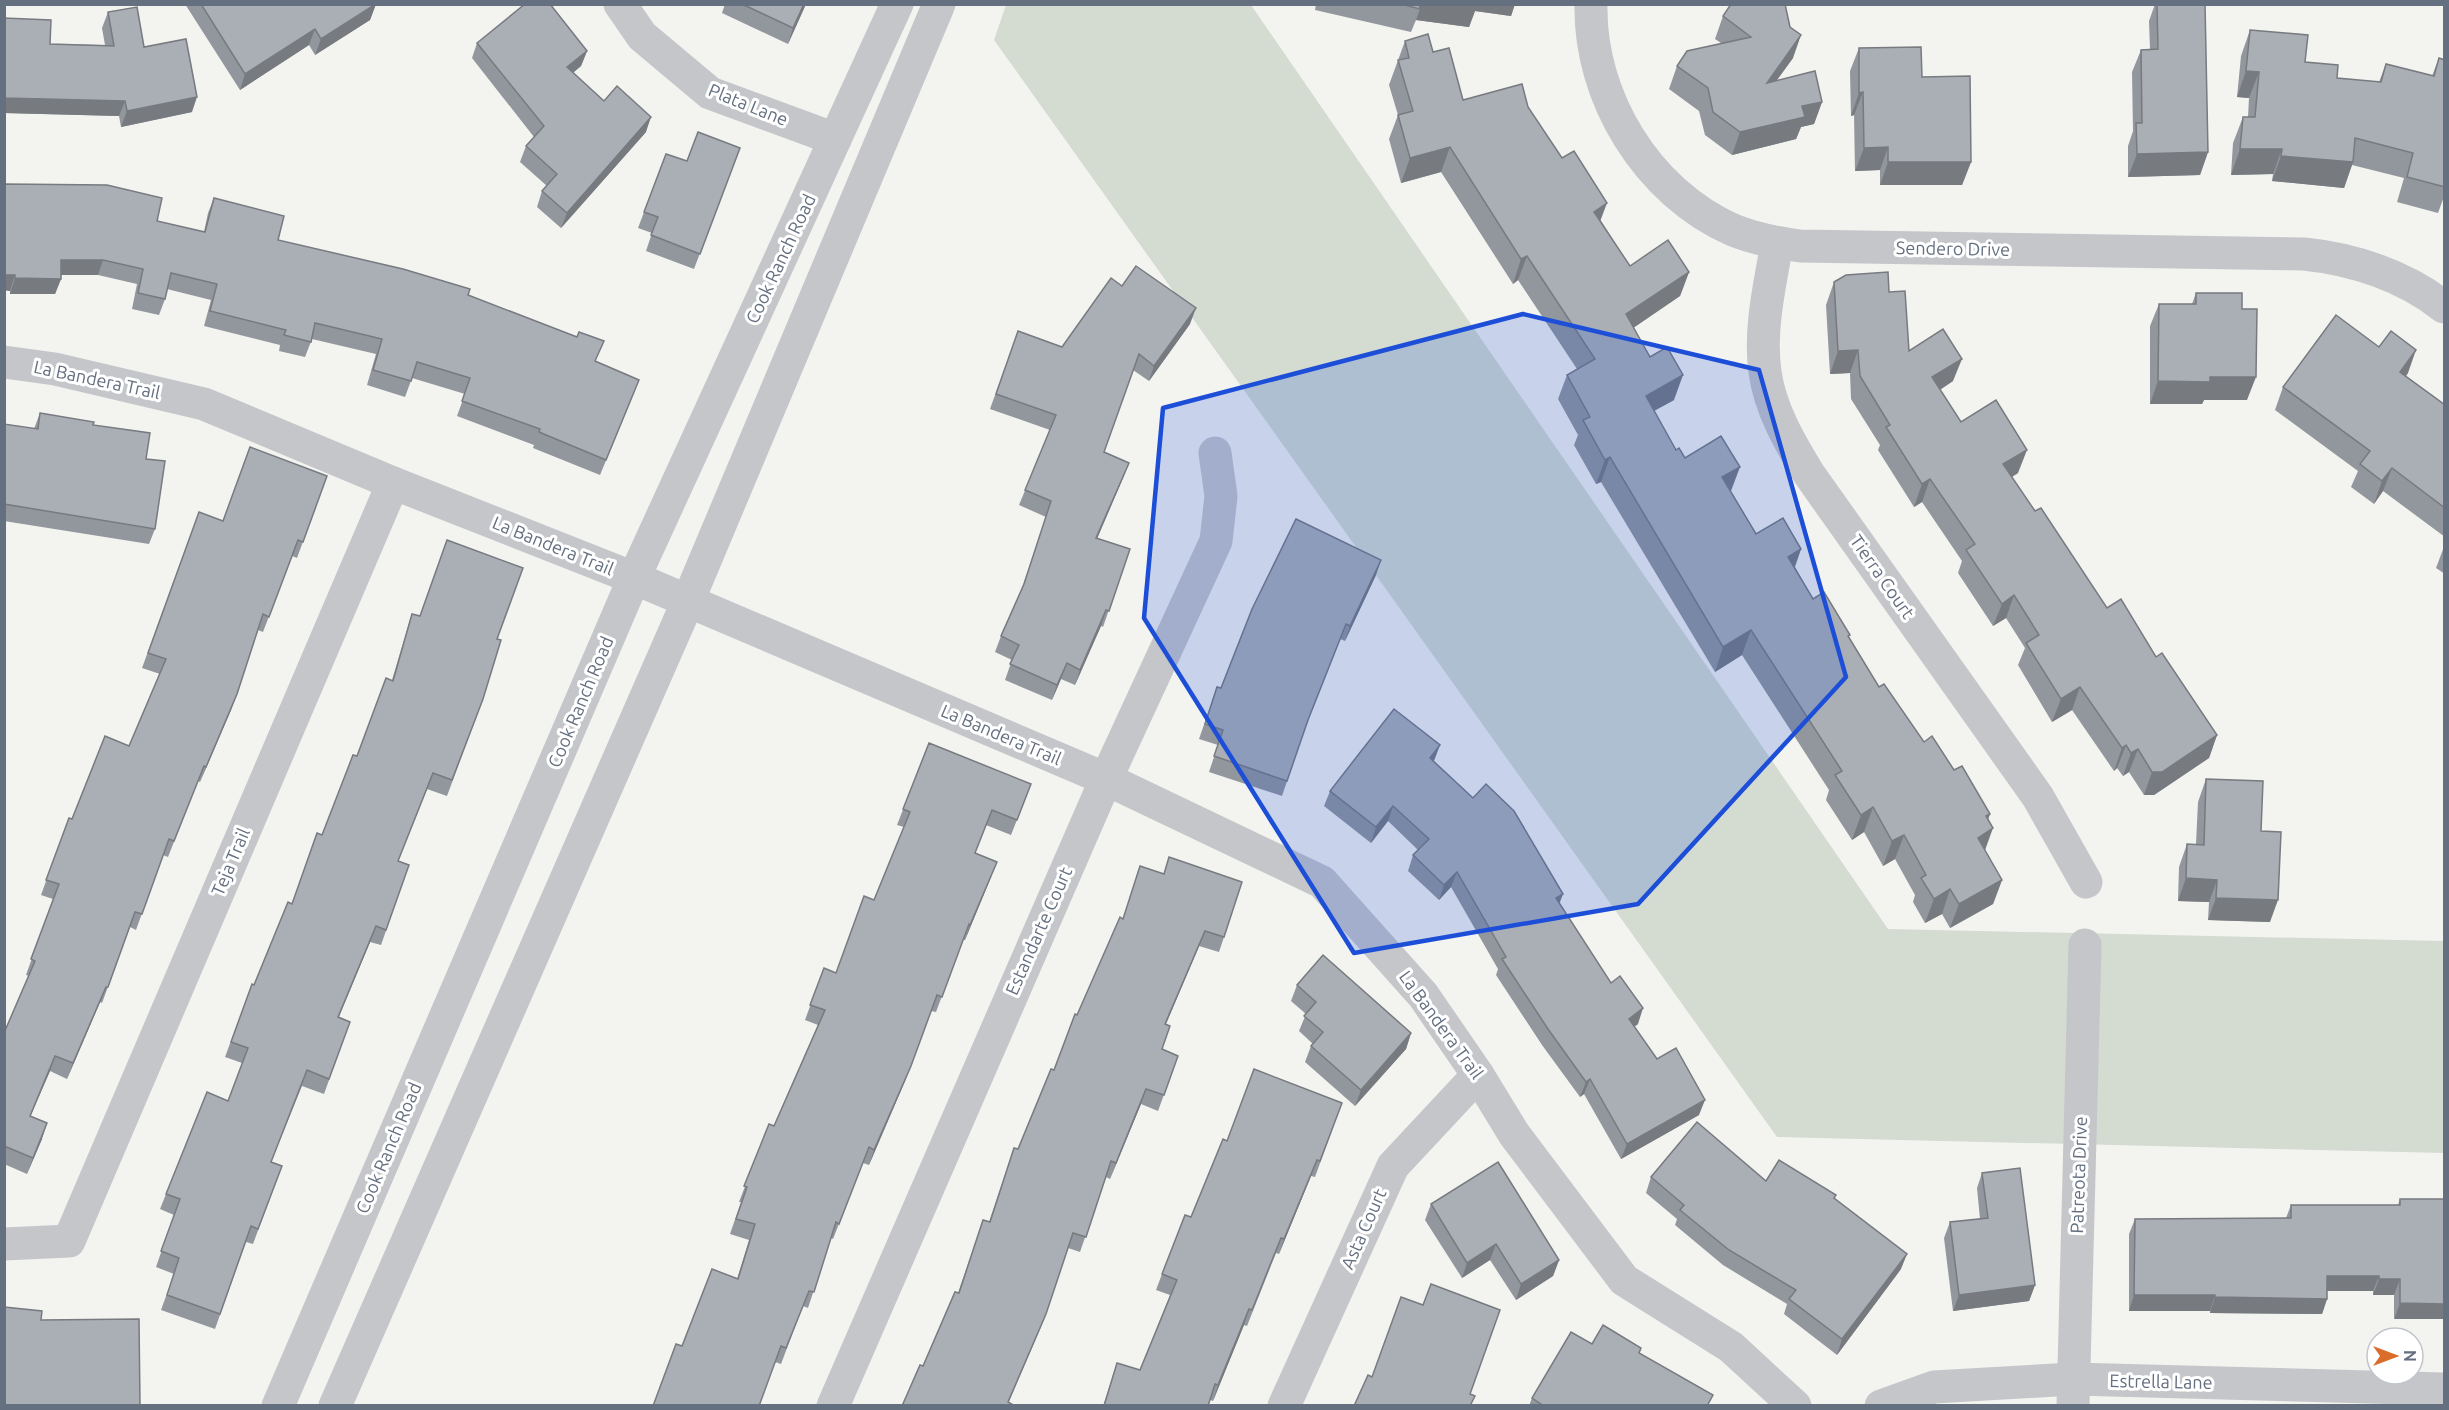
<svg xmlns="http://www.w3.org/2000/svg" width="2449" height="1410" font-family="Ubuntu,sans-serif">
<rect width="100%" height="100%" fill="#f3f4f0"/>
<!-- green -->
<path fill="#d4dbd1" d="M1006,5h245l637,924 556,12v212l-667,-16 -783,-1097z"/>
<g fill="none" stroke-linecap="round" stroke-linejoin="round">
<!-- minor -->
<g stroke="#c4c6ca" stroke-width="33">
<path d="M620,4l22,32 68,57 125,46"/>
<path d="M1591,4c-2,93 56,188 142,226 22,9 44,13 67,16l504,8c50,5 101,22 140,53"/>
<path d="M1777,243c-7,42 -18,86 -12,129 5,37 25,71 44,102l229,323 48,85"/>
<path d="M4,362l51,7 149,35 189,79 241,95 472,201 216,103 101,113 55,80 36,59 110,146 107,67 64,59"/>
<path d="M4,1244l65,-3 324,-758"/>
<path d="M278,1406l356,-828 263,-574"/>
<path d="M335,1406l353,-805 251,-597"/>
<path d="M833,1406l273,-627 110,-238 5,-45 -6,-43"/>
<path d="M1284,1406l109,-240 85,-91"/>
<path d="M1881,1406l53,-19 139,-8 371,10"/>
<path d="M2073,1406l12,-461"/>
</g>
</g>
<!-- wall -->
<g fill="#92969d">
<path d="M185,4h191l-6,16 -55,35 -6,-10 -69,45z"/>
<path d="M725,4h81l-18,40 -66,-31z"/>
<path d="M1316,4h199l-4,12 -36,-5 -6,16 -53,-7 -5,12 -96,-22z"/>
<path d="M2155,4h50l3,148 -8,23 -72,2v-31l5,-15 -1,-59 9,-22 9,-1 -1,-28z"/>
<path d="M108,12l36,35 48,65 -71,15 -2,-11 -115,-3v-95l46,26 55,1 -3,-17z"/>
<path d="M1723,16l70,42 -16,22 45,22 -8,22 -13,3 -5,12 -64,16 -27,-20 -6,-24 -30,-22 8,-23 44,-23 -6,-4z"/>
<path d="M2250,30l55,32 32,16 42,4 7,-18 46,12 7,-18 6,2v134l-7,19 -41,-11 7,-24 -52,-13 -8,23 -72,-7 1,-7 -42,1 2,-32 10,-26h5l1,-19 -12,-1 4,-41z"/>
<path d="M1405,41l28,11 30,48 65,7 102,159 59,6 -9,24 -47,32 41,72 -20,11 22,39 9,8 46,34 25,42 45,15 -6,18 18,32 36,39 30,49 45,55 30,28 36,44 -2,5 -3,32 17,29 -9,24 -43,24 -8,-14 -17,9 -12,-21 2,-7 -20,-36 -12,7 -19,-34 -12,8 -26,-40 3,-10 -87,-135 -27,17 -114,-190 -5,2 -22,-39 4,-10 -20,-36 9,-24 10,-6 -59,-89 -5,4 -72,-112 -40,11 -12,-44 9,-24 -9,-30z"/>
<path d="M477,43l110,8 -6,15 -8,7 31,28 42,31 -85,96 -24,-21 5,-16 5,-5 -27,-24 6,-16 8,-9 -62,-79z"/>
<path d="M1859,48l63,29 49,85 -9,23h-82v-15l-25,1 -1,-56 -3,1 -1,-45z"/>
<path d="M740,148l-46,121 -48,-18 6,-18 -14,-5 28,-74 21,7z"/>
<path d="M4,184l200,48 4,-19 6,-15 64,42 190,55 128,67 37,33 -33,80 -67,-27 1,-3 -77,-29 8,-22 -53,-16 -7,19 -38,-12 9,-31 -64,-15 -7,18 -26,-6 1,-6 -76,-19 7,-26 -44,-11 -2,10 -6,16 -27,-6 5,-25 -39,-9h-37v4l-6,15h-45v-3l-6,-1z"/>
<path d="M1834,282l55,10 20,59 44,30 -13,9 21,32 57,51 -6,4 23,34 72,97 49,49 61,78 -8,23 -55,37h-10l-15,-23 -6,4 -6,-8 -3,3 -42,-61 -20,12 -34,-57 7,-17 -19,-30 -13,8 -35,-53 4,-12 -40,-59 -8,5 -36,-57 2,-5 -29,-46 -1,-26 -20,1 -4,-69z"/>
<path d="M1122,286l68,38 -41,57 -16,-11 -29,82 25,11 -6,15 -26,60 33,11 -27,78 -2,-1 -26,59 -14,-6 -9,21 -47,-20 7,-20 -17,-8 6,-16 21,-48 24,-71 -27,-12 31,-75 -60,-21 28,-78 44,16z"/>
<path d="M2196,293l46,16 5,91h-43l-2,4h-52v-78l9,-22h33z"/>
<path d="M2408,373l-2,3 39,29v132l-62,-46 -9,13 -23,-17 7,-16 -83,-61 8,-23z"/>
<path d="M40,413l53,12 53,34 9,70 -6,15 -145,-23v-97l30,5z"/>
<path d="M327,476l-30,82 -5,-2 -29,76 -5,-2 -27,80 -31,72 -2,-1 -30,76 -5,-2 -27,75 -6,-3 -28,76 -2,-1 -33,77 -17,-8 -20,45 12,23 -15,35 -23,-10v-131l25,-57 -3,-1 27,-76 -12,-4 28,-77 3,1 57,-73 31,-72 -18,-6 57,-156 24,9z"/>
<path d="M2445,544v30l-9,-6z"/>
<path d="M1376,575l-31,66 -5,-2 -35,89 -23,68 -73,-24 9,-27 -19,-6 18,-52 4,1z"/>
<path d="M412,614l85,25 -14,60 -36,97 -20,-7 -29,72 11,4 -28,80 -11,-3 -31,75 11,5 -26,72 -22,-8 -31,76 11,4 -29,78 -7,-2 -31,87 -54,-19 13,-36 -18,-7 18,-52 -14,-6 6,-15 62,-93 14,-38 -17,-6 27,-73 2,1 38,-81 30,-69 70,-155 15,-50z"/>
<path d="M929,743l102,41 -20,51 -25,-10 -11,28 16,24 -26,63h-2l-27,72 -5,-1 -26,70 -36,84 -6,-2 -30,76 -2,-1 -23,70 -5,-2 -22,58 -6,-2 -93,-16 55,-67 12,-39 -19,-6 11,-32h-2l30,-78 5,2 44,-101 -13,-5 19,-52 12,5 38,-73 30,-73 -7,-2z"/>
<path d="M1434,761l125,143 79,120 -4,3 65,88 -78,44 -37,-65 -4,3 -38,-52 -46,-70 2,-6 -47,-82 -12,13 -31,-29 5,-16 5,-5 -30,-29 -17,22 -47,-37 6,-15z"/>
<path d="M2206,779l55,52 9,91 -62,-2 1,-18 -31,-1 1,-34 8,-23h9l2,-42z"/>
<path d="M1140,866l84,71 -5,15 -20,-6 -33,78 -4,25 16,7 -20,55 -17,-7 -31,75 -4,-2 -26,75 -12,-4 -28,81 -117,37 35,-73 25,-73 6,2 25,-74 4,1 36,-79 23,-55 46,-96z"/>
<path d="M1297,985l114,48 -5,16 -51,57 -50,-44 6,-16 2,-2 -14,-13 7,-17 -15,-13z"/>
<path d="M1342,1103l-27,74 -4,-1 -32,78 -3,-1 -29,73 -3,-1 -31,76 -3,-1 -2,6h-105l14,-43 23,7 30,-75 -14,-5 6,-16 29,-57 36,-76z"/>
<path d="M1982,1173l53,112 -6,16 -76,10 -9,-73 6,-16 30,-3 -3,-31z"/>
<path d="M1651,1177l115,4 69,18 66,70 -64,86 -53,-41 3,-10 -64,-39 -48,-40 2,-6 -31,-26z"/>
<path d="M2400,1199h45l-51,120v-24h-21v-4h-46v8l-5,15 -112,-1v-2h-81v-77l6,-15 151,-1 5,-13h107z"/>
<path d="M1431,1204l128,56 -6,16 -37,24 -26,-40 -28,18 -37,-58z"/>
<path d="M1592,1344l48,9 70,53h-181l3,-8z"/>
</g>
<!-- shaded-wall -->
<g fill="#777a7f">
<path d="M376,4l-6,16 -55,35 6,-16z"/>
<path d="M804,4h2l-18,40 5,-16z"/>
<path d="M1414,4h101l-4,12 -36,-5 -6,16 -53,-7 4,-11z"/>
<path d="M315,29l-6,16 -69,45 5,-16z"/>
<path d="M1801,35l-8,23 -35,48 9,-23z"/>
<path d="M587,51l-6,15 -20,16 6,-15z"/>
<path d="M2246,71l13,1 -10,26 -12,-1z"/>
<path d="M1863,92l-9,23 -3,1 8,-23z"/>
<path d="M197,97l-5,15 -71,15 6,-16z"/>
<path d="M4,98l121,3 -6,15 -115,-3z"/>
<path d="M1822,102l-8,22 -13,3 -5,12 -64,16 8,-23 62,-26z"/>
<path d="M651,117l-5,15 -85,96 6,-15z"/>
<path d="M1450,147l-9,25 -40,11 9,-25z"/>
<path d="M1888,147l-8,23 -25,1 9,-23z"/>
<path d="M2240,149h42l-9,25 -42,1z"/>
<path d="M2208,152l-8,23 -72,2 9,-23z"/>
<path d="M2281,156l72,6 -9,26 -72,-7z"/>
<path d="M1888,162h83l-9,23h-82z"/>
<path d="M1607,203l-9,24 -4,-15z"/>
<path d="M1527,256l-9,24 -5,4 8,-25z"/>
<path d="M61,260h42l-5,15h-43z"/>
<path d="M1689,272l-9,24 -63,43 9,-25z"/>
<path d="M4,275h11l-5,16 -6,-1z"/>
<path d="M15,278l46,1 -6,15h-45z"/>
<path d="M1196,308l-6,16 -41,57 5,-15z"/>
<path d="M1858,350l-8,23 -20,1 8,-23z"/>
<path d="M2416,350l-8,23 -16,22 8,-23z"/>
<path d="M1962,359l-9,22 -29,19 8,-23z"/>
<path d="M1683,375l-9,25 -37,20 9,-24z"/>
<path d="M2210,377h46l-9,23h-43l-2,4h-52l8,-23z"/>
<path d="M2027,450l-9,23 -23,14 8,-23z"/>
<path d="M1610,457l-9,25 -5,2 9,-24z"/>
<path d="M1129,463l-6,15 -32,75 5,-15z"/>
<path d="M1740,467l-9,24 -9,-14z"/>
<path d="M2392,468l-9,23 -9,13 8,-23z"/>
<path d="M1930,479l-8,23 -8,5 8,-23z"/>
<path d="M1801,549l-9,25 -4,-17z"/>
<path d="M1381,560l-5,15 -31,66 5,-15z"/>
<path d="M2014,595l-8,23 -13,8 9,-22z"/>
<path d="M1106,610l-5,16 -26,59 5,-15z"/>
<path d="M1751,630l-9,25 -27,17 8,-25z"/>
<path d="M1067,663l-6,16 -9,21 5,-15z"/>
<path d="M2080,687l-8,23 -20,12 9,-23z"/>
<path d="M237,694l-6,16 -31,72 6,-15z"/>
<path d="M2217,735l-8,23 -55,37h-10l8,-23z"/>
<path d="M1440,745l-6,16 -4,-3z"/>
<path d="M2126,745l-9,23 -3,3 8,-23z"/>
<path d="M2138,749l-9,23 -6,4 8,-23z"/>
<path d="M1393,806l-5,15 -17,22 5,-16z"/>
<path d="M1873,807l-9,25 -12,8 9,-25z"/>
<path d="M1990,814l-8,21 11,-7 -9,25 -15,9 17,-46z"/>
<path d="M1904,835l-9,24 -12,7 9,-25z"/>
<path d="M997,862l-6,15 -26,63 5,-15z"/>
<path d="M1457,872l-6,15 -12,13 5,-15z"/>
<path d="M2186,878l31,2 -8,22 -31,-1z"/>
<path d="M2002,880l-9,24 -43,24 9,-24z"/>
<path d="M1950,889l-8,25 -17,9 9,-24z"/>
<path d="M1563,894l-6,16 -1,-12z"/>
<path d="M2216,898l62,2 -8,22 -62,-2z"/>
<path d="M376,926l-6,16 -38,90 6,-15z"/>
<path d="M1205,931l-6,15 -40,94 6,-16z"/>
<path d="M106,987l-6,15 -33,77 6,-16z"/>
<path d="M937,995l-32,86 -36,84 5,-15z"/>
<path d="M1643,1008l-5,16 -15,11 6,-16z"/>
<path d="M1411,1033l-5,16 -51,57 6,-16z"/>
<path d="M55,1056l-5,15 -26,60 6,-15z"/>
<path d="M1590,1079l-6,15 -4,3 6,-15z"/>
<path d="M1146,1089l-5,15 -31,75 6,-16z"/>
<path d="M1705,1100l-6,15 -78,44 6,-15z"/>
<path d="M47,1123l-5,16 -15,35 6,-16z"/>
<path d="M1317,1160l-6,16 -32,78 5,-15z"/>
<path d="M1496,1244l-6,16 -28,18 5,-15z"/>
<path d="M1907,1254l-6,15 -64,86 5,-16z"/>
<path d="M1559,1260l-6,16 -37,24 5,-16z"/>
<path d="M2327,1276h52l-6,15h-51z"/>
<path d="M2379,1279h21l-6,16h-21z"/>
<path d="M2035,1285l-6,16 -76,10 6,-16z"/>
<path d="M2134,1295h81l-5,16h-81z"/>
<path d="M2215,1297l112,2 -5,15 -112,-1z"/>
<path d="M2400,1303l45,1v15h-51z"/>
<path d="M1249,1309l-5,16 -31,76 5,-16z"/>
<path d="M1046,1314l-6,15 -33,77h-1z"/>
</g>
<!-- building -->
<g fill="#aaafb6" stroke="#777a7f" stroke-width="1.5">
<path d="M201,4h175l-55,35 -6,-10 -70,45z"/>
<path d="M525,4h25l37,47 -20,16 37,34 13,-15 34,31 -84,96 -25,-22 15,-17 -31,-28 18,-20 -67,-83z"/>
<path d="M742,4h62l-11,24z"/>
<path d="M1401,4h18l1,5z"/>
<path d="M1731,4h54l5,23 11,8 -34,48 48,-12 7,31 -20,4 3,11 -65,15 -27,-20 -5,-24 -31,-22 10,-15 64,-14 -28,-21z"/>
<path d="M2157,4h48l3,148 -71,2 -1,-31h6l-1,-73 17,-1z"/>
<path d="M137,7l7,40 42,-8 11,58 -70,14 -2,-10 -121,-3v-80l47,2 -1,24 64,2 -6,-34z"/>
<path d="M2250,30l58,5 -3,27 33,3 -1,13 44,4 5,-18 48,12 5,-18 6,2v127l-38,-10 6,-24 -58,-15 -2,24 -72,-6 1,-7h-42l3,-32h12l4,-45 -13,-1z"/>
<path d="M1428,34l5,18 16,-4 14,52 59,-16 6,23 34,51 12,-7 33,52 -13,9 36,54 38,-26 21,32 -63,42 24,43 17,-10 16,28 -37,21 30,54 3,-2 6,10 36,-22 19,31 -18,10 34,57 27,-16 18,31 -13,8 25,42 11,-7 26,43 -2,1 31,51 5,-3 40,58 8,-6 22,34 8,-4 28,48 -4,2 7,12 -15,10 24,42 -43,24 -9,-15 -16,10 -13,-21 5,-3 -22,-40 -12,6 -19,-34 -12,8 -26,-40 7,-4 -91,-141 -28,17 -113,-190 -5,3 -22,-40 7,-3 -23,-42 28,-16 -68,-103 -6,3 -71,-112 -40,11 -12,-43 15,-4 -15,-51 11,-2 -4,-17z"/>
<path d="M1921,47l1,30 48,-1 1,86h-83v-15l-24,1 -1,-56 -4,1v-45z"/>
<path d="M698,132l42,16 -40,106 -49,-19 7,-18 -14,-5 22,-58 21,7z"/>
<path d="M4,184l103,1 55,13 -5,23 48,11 9,-34 70,18 -6,24 125,29 67,20 -2,6 109,42 2,-5 25,9 -9,20 44,19 -33,80 -67,-28 1,-3 -78,-28 8,-23 -53,-16 -6,19 -38,-11 9,-31 -67,-16 -4,19 -27,-7 2,-5 -76,-19 7,-27 -46,-11 -6,26 -27,-6 5,-24 -40,-9h-42v19l-46,-1v-3h-11z"/>
<path d="M1136,266l60,42 -42,58 -15,-12 -35,98 25,11 -33,75 34,11 -21,62 -3,-1 -26,60 -13,-7 -10,22 -47,-21 9,-19 -18,-9 23,-52 27,-83 -26,-11 31,-75 -60,-21 22,-63 44,16 49,-69 11,8z"/>
<path d="M1888,272l1,20 16,-1 4,60 34,-22 19,30 -30,18 29,45 35,-22 31,50 -24,14 32,47 6,-3 66,100 14,-9 35,58 6,-4 55,82 -55,37h-10l-14,-23 -7,4 -5,-8 -4,3 -42,-61 -19,12 -35,-56 13,-8 -25,-40 -12,9 -36,-54 9,-6 -45,-65 -8,5 -36,-57 4,-2 -30,-49 -2,-26 -20,1 -4,-69 12,-7z"/>
<path d="M2196,293h46v16h15l-1,68h-46v5l-52,-1 1,-77h37z"/>
<path d="M2336,315l43,32 12,-16 25,19 -16,22 45,33v103l-53,-40 -10,13 -22,-17 10,-13 -87,-64z"/>
<path d="M40,413l54,9 -1,3 57,8 -4,26 19,2 -10,68 -151,-25v-80l34,5z"/>
<path d="M250,447l77,29 -24,66 -5,-2 -29,77 -6,-3 -26,80 -31,73 -2,-1 -30,75 -5,-2 -27,75 -7,-2 -27,75h-2l-33,76 -18,-7 -25,60 17,7 -14,35 -29,-12v-113l31,-72 -4,-2 28,-75 -13,-4 23,-62 3,1 33,-83 24,10 37,-87 -18,-6 51,-141 24,9z"/>
<path d="M1296,519l85,41 -31,66 -4,-2 -38,96 -21,61 -73,-25 9,-26 -18,-6 12,-37 4,1 31,-79z"/>
<path d="M447,540l76,28 -26,71 4,1 -18,59 -31,81 -19,-7 -35,88 11,4 -23,65 -10,-4 -38,91 12,5 -21,57 -22,-9 -36,92 11,4 -24,63 -7,-3 -31,88 -53,-19 12,-37 -18,-7 19,-52 -14,-5 41,-102 21,9 20,-53 -17,-6 21,-58 2,1 34,-83 4,2 25,-71 5,2 31,-80 4,1 29,-78 7,3 19,-67 8,2z"/>
<path d="M1394,709l46,36 -10,13 43,40 13,-14 28,27 49,83 -7,4 55,85 9,-7 23,32 -14,11 28,40 19,-11 29,52 -78,44 -37,-65 -4,3 -38,-53 -46,-70 4,-2 -49,-85 -13,13 -31,-30 16,-16 -36,-33 -17,21 -46,-36z"/>
<path d="M929,743l102,41 -14,36 -25,-10 -17,43 22,9 -27,63 -1,-1 -27,73 -5,-2 -26,71 -37,84 -5,-3 -30,77 -3,-2 -22,70 -5,-1 -23,57 -5,-2 -22,60h-106l23,-62 6,2 30,-77 26,10 17,-55 -19,-5 11,-32 -3,-1 25,-62 5,2 51,-116 -15,-5 14,-37 12,5 28,-77 10,4 36,-88 -7,-3z"/>
<path d="M2206,779l57,2 -2,50 20,1 -3,68 -62,-2 1,-18 -31,-2 1,-34 17,1z"/>
<path d="M1169,857l73,25 -18,55 -19,-6 -40,93 5,2 -8,23 16,7 -14,39 -18,-6 -30,74 -5,-2 -25,76 -13,-4 -27,81 -38,88 7,4h-113l18,-41 3,1 32,-74 4,1 24,-73 7,2 24,-74 4,1 33,-80 3,1 21,-56 2,1 43,-98 3,2 17,-53 24,8z"/>
<path d="M1323,955l88,78 -50,57 -50,-44 12,-14 -19,-16 12,-14 -19,-17z"/>
<path d="M1254,1069l88,34 -22,58 -3,-1 -33,79 -3,-1 -29,72 -3,-1 -31,76 -3,-1 -7,22h-104l13,-43 23,7 37,-90 -15,-6 23,-59 6,2 32,-78 4,2z"/>
<path d="M1697,1122l69,59 13,-21 57,35 -2,3 73,56 -65,85 -53,-40 7,-9 -67,-40 -49,-40 4,-5 -33,-28z"/>
<path d="M1498,1162l61,98 -38,24 -25,-40 -29,19 -36,-59z"/>
<path d="M2020,1168l15,117 -76,10 -9,-73 38,-4 -6,-45z"/>
<path d="M2400,1199h45v105l-45,-1v-24h-21v-3h-52v23l-112,-2v-2h-81l1,-76 156,-1v-13h109z"/>
<path d="M1431,1284l69,26 -30,84 5,2 -5,10h-116l14,-31 4,2 29,-80 22,8z"/>
<path d="M4,1307l38,4 -1,9 98,-1 1,86 -136,1z"/>
<path d="M1603,1325l38,23 -2,5 74,42 -6,11h-163l-12,-8 39,-66 21,12z"/>
</g>
<!-- marked area -->
<path fill="#1d4ed8" fill-opacity="0.2" stroke="#1d4ed8" stroke-width="4.5" stroke-linejoin="round" d="M1523,314l236,56 87,307 -208,227 -284,49 -210,-335 19,-210z"/>
<g text-anchor="middle" stroke-width="6" stroke-linejoin="round" paint-order="stroke">
<!-- street labels -->
<g font-size="18" fill="#646f80" stroke="#fff">
<text transform="translate(748 105) rotate(22)" y="6">Plata Lane</text>
<text transform="translate(1953 249) rotate(1)" y="6">Sendero Drive</text>
<text transform="translate(781 259) rotate(-65)" y="6">Cook Ranch Road</text>
<text transform="translate(97 380) rotate(12)" y="6">La Bandera Trail</text>
<text transform="translate(553 546) rotate(22)" y="6">La Bandera Trail</text>
<text transform="translate(1882 577) rotate(55)" y="6">Tierra Court</text>
<text transform="translate(581 702) rotate(-67)" y="6">Cook Ranch Road</text>
<text transform="translate(1001 735) rotate(23)" y="6">La Bandera Trail</text>
<text transform="translate(231 862) rotate(-67)" y="6">Teja Trail</text>
<text transform="translate(1039 931) rotate(-66)" y="6">Estandarte Court</text>
<text transform="translate(1441 1025) rotate(54)" y="6">La Bandera Trail</text>
<text transform="translate(389 1148) rotate(-67)" y="6">Cook Ranch Road</text>
<text transform="translate(2079 1175) rotate(-88)" y="6">Patreota Drive</text>
<text transform="translate(1364 1229) rotate(-66)" y="6">Asta Court</text>
<text transform="translate(2161 1382) rotate(1)" y="6">Estrella Lane</text>
</g>
</g>
<!-- border -->
<rect width="2449" height="1410" fill="none" stroke="#646f80" stroke-width="12"/>
<!-- north arrow -->
<g transform="translate(2395 1356) rotate(90)"><circle r="28" fill="#ffffff" stroke="#c1c5cc" stroke-width="1.5"/>
<path d="M0-4.5L10 22L0 15L-10 22Z" fill="#da6d2a"/>
<text y="-9" font-size="16" font-weight="bold" text-anchor="middle" fill="#646f80">N</text>
</g>
</svg>
